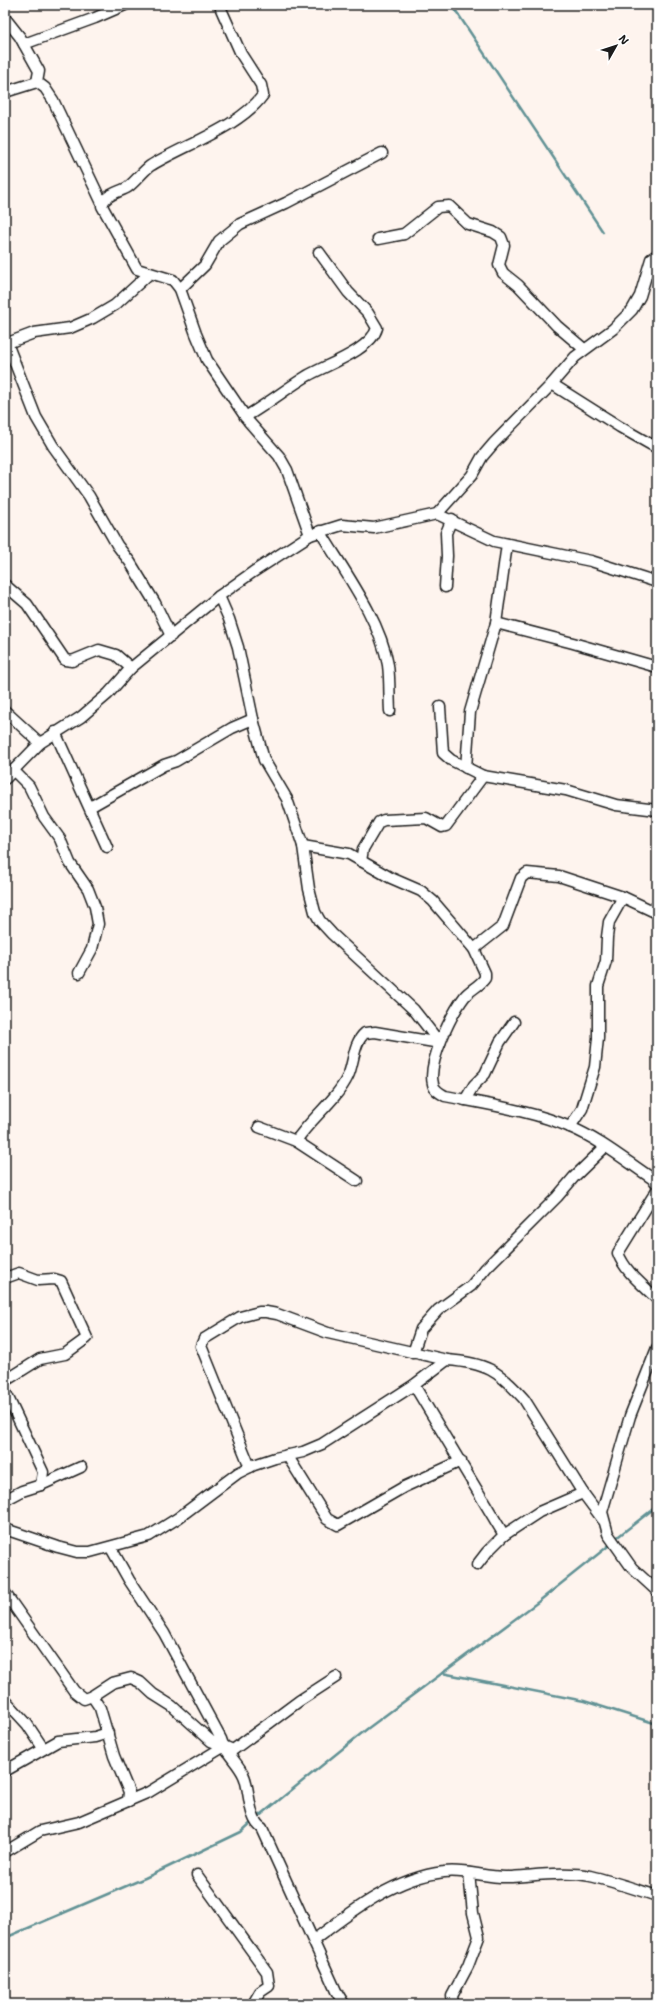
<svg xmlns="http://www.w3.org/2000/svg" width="662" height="2009" font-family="'Shantell Sans',sans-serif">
<rect width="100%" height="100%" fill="#fef4ee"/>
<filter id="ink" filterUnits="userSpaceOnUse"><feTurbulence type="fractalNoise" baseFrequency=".025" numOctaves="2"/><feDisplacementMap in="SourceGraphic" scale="8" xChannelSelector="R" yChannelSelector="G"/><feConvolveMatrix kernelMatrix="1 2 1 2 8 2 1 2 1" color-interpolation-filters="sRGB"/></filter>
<g filter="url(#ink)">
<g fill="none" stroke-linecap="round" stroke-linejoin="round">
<!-- stream -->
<g stroke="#629295" stroke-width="2.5">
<path d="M452,5l151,227"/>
<path d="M615,1539l42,-33"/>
<path d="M442,1673l142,28 73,23"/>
<path d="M257,1818l110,-89 171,-127 74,-59"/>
<path d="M5,1938l140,-60 96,-46 12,-11"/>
</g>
<!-- street casing -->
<g stroke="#1c1c1c" stroke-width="13">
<g id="street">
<path d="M221,9l20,45 20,31 2,10c-23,32 -79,50 -113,71 -8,6 -14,15 -22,21 -8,5 -25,8 -26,19l35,63 36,11 7,9 16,45 11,26 42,62 30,34 8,14 23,65"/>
<path d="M5,18l15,19 19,34 -2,11"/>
<path d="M24,44l71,-26 30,-13"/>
<path d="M5,92l32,-10 8,6 8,12 49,103"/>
<path d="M378,239l26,-5 34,-27 11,-1 19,18 25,8 8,5 3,8 -5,20 4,8 15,12 39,41 27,23"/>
<path d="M180,289l25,-24 14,-24 21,-17 46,-21 96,-50"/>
<path d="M7,343l29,74 17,29 36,50 28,49 13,17 25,41 16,33"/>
<path d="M5,344l29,-11 36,-5 23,-10 22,-13 34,-31"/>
<path d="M552,384l68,43 37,21"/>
<path d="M245,417c22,-13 41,-28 62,-41 19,-11 64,-26 70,-48l-9,-15 -20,-21 -29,-40"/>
<path d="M437,514l57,27 97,20 66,21"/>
<path d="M320,531c24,40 60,88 68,134 2,15 1,31 2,46"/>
<path d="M5,585l22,19 38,56 7,1 27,-11 17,5 15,13"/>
<path d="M445,587l2,-31 -1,-23 6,-14"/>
<path d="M219,596l10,23 9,28 15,72 11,41 23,39 16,47 6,43 6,23 5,9 12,13 82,76 26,33"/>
<path d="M496,623l77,20 84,24"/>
<path d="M440,707l3,46 8,7 32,16 83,14 50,15 41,5"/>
<path d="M5,711l35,32"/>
<path d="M55,732l52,115"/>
<path d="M466,768l4,-56 26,-89 11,-79"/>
<path d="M13,770l16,16 15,31 16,22 10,24 18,26 7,18 3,17 -6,25 -13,24"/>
<path d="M5,779l35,-36 41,-26 27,-23 23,-26 88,-72 34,-24 57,-37 32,-10 32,3 63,-14 35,-39 10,-18 12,-14 56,-57 25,-29 38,-28 19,-19 8,-14 11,-37 6,-4"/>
<path d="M90,807l74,-42 12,-4 56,-33 21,-9"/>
<path d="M303,846l46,8 42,24 30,13 12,10 41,48 11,24v5c-5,8 -14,11 -20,18 -13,17 -38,67 -32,88 1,6 7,9 12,12 40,8 88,15 125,31 29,12 56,34 83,52l4,5"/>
<path d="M361,861l2,-12 16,-27 5,-2 42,-2 16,9 4,-1 37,-50"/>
<path d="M474,949l29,-23 18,-48 6,-5 32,3 64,21 34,16"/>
<path d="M465,1100l9,-15 11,-11 15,-32 14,-20"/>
<path d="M259,1127l37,14 61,40"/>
<path d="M570,1127l12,-18 13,-42 3,-29v-52l8,-25 1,-24 2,-15 14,-25"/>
<path d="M296,1141c15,-23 40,-40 52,-65 6,-13 5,-33 17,-43l10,-1 65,11"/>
<path d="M657,1190l-39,63c7,19 25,32 39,46"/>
<path d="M5,1278l14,-5 19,7 16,-1 7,2 26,57 -22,16 -25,5 -35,22"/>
<path d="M657,1348l-27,68 -28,96 6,22 24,34 25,23"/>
<path d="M413,1353l8,-24 17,-19 33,-24 15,-18 71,-71 17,-20 31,-30"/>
<path d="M414,1385l90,150 35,-23 44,-19"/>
<path d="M5,1391l38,81 -2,13"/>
<path d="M287,1455l40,64 11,6 66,-38 57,-26"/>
<path d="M250,1467l-49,-121 3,-7 36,-22 19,-5h7l11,2 51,19 119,27"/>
<path d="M5,1500l17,-9 19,-6 40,-18"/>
<path d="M5,1529l53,18 19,5h13l59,-16 29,-18 60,-45 16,-8 21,-7 28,-6 19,-8 92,-59 33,-25c39,3 51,10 77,39l59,94 20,27"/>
<path d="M111,1548l18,32 35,53 57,106c3,13 17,23 23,37 6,13 4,44 18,52l74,163 8,13"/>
<path d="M477,1565l10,-13 17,-17"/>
<path d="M5,1593l69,98 10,8 8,-3 8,12 14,48 15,36 -1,9"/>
<path d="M92,1696l20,-13 19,-5 9,4 13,12 19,12 39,35 22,9 66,-49 37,-24"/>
<path d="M5,1700l22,24 16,24"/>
<path d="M5,1771l53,-30 37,-4 13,-4"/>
<path d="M5,1852l35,-21 39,-9 70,-30 74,-45"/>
<path d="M197,1875l70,97 2,14 -9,6 -7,12"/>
<path d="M314,1940c38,-29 80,-62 130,-68 21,-3 43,6 64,5 24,-1 58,-6 82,-1 22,5 45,13 67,20"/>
<path d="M453,2004l-1,-8 16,-30 11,-29 -6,-24 -4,-40"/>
</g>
</g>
<!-- street -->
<use href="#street" stroke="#fff" stroke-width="10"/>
</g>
</g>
<!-- margin -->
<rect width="662" height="2009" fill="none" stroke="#fff" stroke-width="20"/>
<rect x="10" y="10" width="642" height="1989" fill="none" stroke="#1c1c1c" stroke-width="1.5" filter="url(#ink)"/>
<!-- north arrow -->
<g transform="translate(616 46) rotate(51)" stroke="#ffffff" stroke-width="3" paint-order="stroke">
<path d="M0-3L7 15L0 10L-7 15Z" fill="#1c1c1c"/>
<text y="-6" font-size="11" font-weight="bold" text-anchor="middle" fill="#1c1c1c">N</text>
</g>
</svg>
